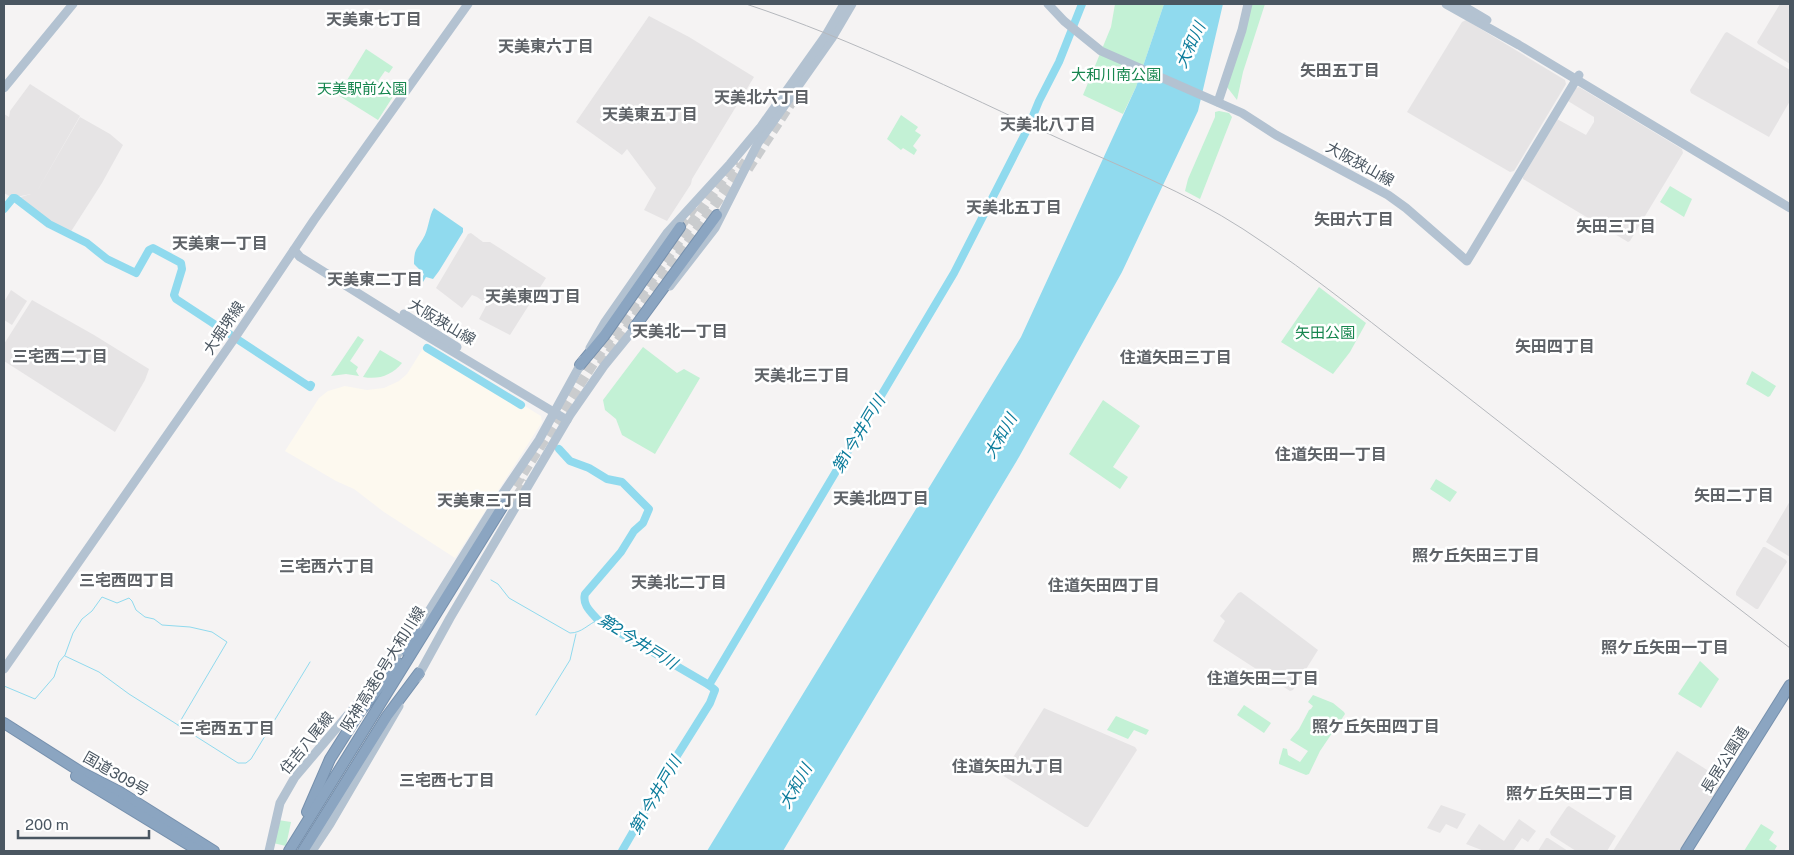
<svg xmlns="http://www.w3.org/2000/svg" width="1794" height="855" font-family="'Public Sans','Noto Sans JP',sans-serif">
<rect width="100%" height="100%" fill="#f5f3f3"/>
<!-- commercial -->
<path fill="#fdf9ef" d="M426,348l95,59 2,-2 18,11 1,6 -87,136 -71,-46 -30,-23 -18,-8 -51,-30 34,-53 9,-7 17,-5 22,4 17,-2 15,-7 8,-7 15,-24z"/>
<!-- education -->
<g fill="#e6e4e5">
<path d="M1780,4h10v60l-32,-20 -1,-2z"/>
<path d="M649,16l40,21 65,40 -62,102 -1,5 -24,37 -23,-11 12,-22 -29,-39 -5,6 -46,-33z"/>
<path d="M1466,20l99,60 1,4 -52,87 -4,1 -103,-60 55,-90z"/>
<path d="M1727,32l63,38v31l-21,36 -78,-44 -1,-3 35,-57z"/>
<path d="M30,84l50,32 -44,77 44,-76 30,17 13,11 -21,38 -32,50 -18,-9 -35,-26 14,-4 -15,3 -3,-1 -2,1 -7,-4v-79l5,3 1,-6z"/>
<path d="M1579,87l103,62 1,4 -53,88 -2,1 -105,-63v-2l34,-58 29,16 8,-13v-5l-26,-16 8,-13z"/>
<path d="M471,233l12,9h7l56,36 -36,57 -31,-16 8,-15 -10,-7 -5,-2 -10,13 -26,-20 32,-54z"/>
<path d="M11,290l16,11 -15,24 -8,-5v-18z"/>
<path d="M32,300l62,35 55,34 -4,11 -30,52 -111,-71v-17z"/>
<path d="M1790,501v56l-24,-15z"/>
<path d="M1763,547h2l21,13 1,2 -29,47h-2l-20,-14v-3z"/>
<path d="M1241,592l77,58 -25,40 -3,1 -77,-50 12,-20 -5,-5 18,-23z"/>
<path d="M1044,708l91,39 2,3 -49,77h-3l-83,-52z"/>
<path d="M1677,751l46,29v2l-44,69h-66z"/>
<path d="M1441,805l25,9 -9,15 -11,-5 -6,9 -13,-5z"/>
<path d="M1569,806l47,30 -9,15h-31l-25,-16 -1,-3 17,-25z"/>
<path d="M1519,819l17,12 -8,11 -6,-4 -9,13h-29l-18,-7 13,-20 25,17z"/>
<path d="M1546,838h2l20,13h-30z"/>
</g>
<!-- green -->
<g fill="#c3f1d5">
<path d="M1115,4h49l-28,83 -13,27 -40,-19 28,-68z"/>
<path d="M1250,4h15l-22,68 -6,28 -10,-13z"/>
<path d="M366,49l27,18 -4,6 -4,-2 -7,10 5,3 6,-3 3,2 -4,8 6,4 -16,25 -40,-25z"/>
<path d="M1219,111l10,2 3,4 -32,82 -15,-8 3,-12 27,-62v-5z"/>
<path d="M901,115l17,12 -3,4 6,4 -8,11 4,4 -3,5 -11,-7 -2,2 -14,-11z"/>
<path d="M1670,186l22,13 -8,18 -24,-15z"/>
<path d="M1319,287l47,36 -16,29 -17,22 -52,-32z"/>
<path d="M358,336l6,4 -14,21 8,6 -2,4 3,5 -13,-2 -15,2z"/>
<path d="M643,347l34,26 7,-4 16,9 -45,76 -33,-19 -6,-16 -11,-9 -2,-10z"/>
<path d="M380,350l22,13c-10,12 -23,17 -39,14z"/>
<path d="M1752,371l24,15 -6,10 -2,1 -22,-13z"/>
<path d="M1103,400l37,26 -27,41 15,10 -8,12 -51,-35z"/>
<path d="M1436,479l21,13 -7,10 -20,-13z"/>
<path d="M1700,661l19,18 -18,29 -23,-14z"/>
<path d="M1313,695l20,8 11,9 1,2 -25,37 -11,23 -3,1 -27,-11v-2l4,-14 4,1 1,6 12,7 8,-11 -18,-11 9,-11 10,-19 2,-1 2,-3 -5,-4z"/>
<path d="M1244,705l27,18 -7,10 -27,-18z"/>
<path d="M1116,716l33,14 -3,5 -12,-5 -6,9 -21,-9z"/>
<path d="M278,820l13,2 -5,24 -13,-3z"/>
<path d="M1761,824l13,8 -5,8 8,6 -3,5h-30z"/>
</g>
<!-- water -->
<g fill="#90daee">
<path d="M1164,4h59l-25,107 -76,161 -103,185 -236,394h-76l314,-514 115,-250z"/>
<path d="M434,208l29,20v4l-24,39 -6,8 -7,-2 -3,5 -2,-2 3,-6 -10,-10c0,-17 4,-15 11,-29 4,-9 4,-19 9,-27z"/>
</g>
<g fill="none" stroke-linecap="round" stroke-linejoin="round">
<!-- stream -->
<g stroke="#90daee" stroke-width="1">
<path d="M491,580l7,4 11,14 61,35c12,0 18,-9 28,-13"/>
<path d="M65,656l34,16 30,22 109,69h8l5,-4 59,-97"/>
<path d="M4,686l31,13 19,-22 5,-15 6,-7 8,-22 9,-14 10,-8 10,-14 15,6 12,-5 3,3 4,9 9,7 9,2 8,6 28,2 22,5 15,10 -49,83"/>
<path d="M536,715l34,-55 6,-26"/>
</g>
<!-- river -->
<g stroke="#90daee" stroke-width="8">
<path d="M4,209l9,-11h2l34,26 38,19 20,16 29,14 13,-23 4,-2 28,15 1,6 -8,26 2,4 134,88 1,-2"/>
<path d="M427,348l94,57"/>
<path d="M559,449l11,12 19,7 18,11 15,3 27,27 -6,14 -9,8 -13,21 -36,42c-3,11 6,18 13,26l111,65 6,5 -5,13 -32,51 -56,97"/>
<path d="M709,685l245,-412 74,-145 11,-27 20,-39 23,-58"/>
</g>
<!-- highway-tunnel -->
<g stroke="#caccce" stroke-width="10" stroke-dasharray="10 5" stroke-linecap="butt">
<path d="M748,169l45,-69"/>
<path d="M680,227l14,-20"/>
<path d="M601,365l145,-204"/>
<path d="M515,486l90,-141 131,-184"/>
<path d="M510,507l17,-26"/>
</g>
<!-- highway casing -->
<g stroke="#7690ad" stroke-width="12">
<g id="highway">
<path d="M634,328l83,-113"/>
<path d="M580,365l24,-29 76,-109"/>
<path d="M405,650l11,-19"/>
<path d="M4,723l77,49 39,20 94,59"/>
<path d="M76,776l123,75"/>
<path d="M307,812l23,-53 29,-46 39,-50"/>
<path d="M289,851l215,-347"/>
<path d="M303,851l84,-135 32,-43"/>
<path d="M1686,851l104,-166"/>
</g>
</g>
<!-- major -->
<g stroke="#b3c2d1" stroke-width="9">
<path d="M1048,4l16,17 37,30 141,62 34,22 112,60 18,13 61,53 112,-186"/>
<path d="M1446,4l73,41 271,163"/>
<path d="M1460,4l27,16"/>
<path d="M4,88l69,-84"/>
<path d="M1218,102l24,-72 6,-26"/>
<path d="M294,250l6,7 125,78 142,85"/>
<path d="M670,286l45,-58 43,-85 74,-105 20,-34"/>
<path d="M404,314l53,33"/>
<path d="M590,348l15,-26 62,-89 63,-69 30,-36 66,-93 18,-31"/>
<path d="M4,669l230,-330 80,-119 154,-216"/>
<path d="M417,678l33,-60 120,-203 34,-49 35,-43"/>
<path d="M269,851l11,-48 15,-26 85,-100 41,-53 74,-119 44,-65 44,-80"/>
<path d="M312,851l18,-27 69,-118"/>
</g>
<!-- highway -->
<use href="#highway" stroke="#8ba5c1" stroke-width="10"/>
<!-- rail -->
<path stroke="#b5b8bd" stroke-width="1" d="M746,4c109,36 210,87 314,135 61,28 126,53 183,90 71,46 137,101 204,152 114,89 228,179 343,267"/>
</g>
<g text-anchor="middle" stroke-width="5" stroke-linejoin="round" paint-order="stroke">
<!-- park labels -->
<g font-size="15" fill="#17864f" stroke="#fff">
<text x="1116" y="80">大和川南公園</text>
<text x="362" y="94">天美駅前公園</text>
<text x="1325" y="338">矢田公園</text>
</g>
<!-- street labels -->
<g font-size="15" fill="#4a5661" stroke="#fff">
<text transform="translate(1360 164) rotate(29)" y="5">大阪狭山線</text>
<text transform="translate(442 322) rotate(31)" y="5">大阪狭山線</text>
<text transform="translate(224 328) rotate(-56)" y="5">大堀堺線</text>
<text transform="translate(383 669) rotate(-58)" y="5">阪神高速6号大和川線</text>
<text transform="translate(307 743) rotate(-51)" y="5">住吉八尾線</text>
<text transform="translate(1725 760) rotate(-58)" y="5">長居公園通</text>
<text transform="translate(116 774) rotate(30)" y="5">国道309号</text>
</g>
<!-- neighbourhood labels -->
<g font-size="16" font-weight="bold" fill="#5f6368" stroke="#fff">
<text x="374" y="25">天美東七丁目</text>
<text x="546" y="52">天美東六丁目</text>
<text x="1340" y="76">矢田五丁目</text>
<text x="762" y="103">天美北六丁目</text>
<text x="650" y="120">天美東五丁目</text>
<text x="1048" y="130">天美北八丁目</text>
<text x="1014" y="213">天美北五丁目</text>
<text x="1354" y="225">矢田六丁目</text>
<text x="1616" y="232">矢田三丁目</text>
<text x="220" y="249">天美東一丁目</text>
<text x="375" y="285">天美東二丁目</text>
<text x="533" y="302">天美東四丁目</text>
<text x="680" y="337">天美北一丁目</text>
<text x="1555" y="352">矢田四丁目</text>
<text x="60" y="362">三宅西二丁目</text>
<text x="1176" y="363">住道矢田三丁目</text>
<text x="802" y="381">天美北三丁目</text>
<text x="1331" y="460">住道矢田一丁目</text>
<text x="1734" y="501">矢田二丁目</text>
<text x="881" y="504">天美北四丁目</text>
<text x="485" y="506">天美東三丁目</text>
<text x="1476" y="561">照ケ丘矢田三丁目</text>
<text x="327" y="572">三宅西六丁目</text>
<text x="127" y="586">三宅西四丁目</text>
<text x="679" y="588">天美北二丁目</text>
<text x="1104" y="591">住道矢田四丁目</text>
<text x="1665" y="653">照ケ丘矢田一丁目</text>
<text x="1263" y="684">住道矢田二丁目</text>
<text x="1376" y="732">照ケ丘矢田四丁目</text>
<text x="227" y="734">三宅西五丁目</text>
<text x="1008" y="772">住道矢田九丁目</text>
<text x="447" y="786">三宅西七丁目</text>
<text x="1570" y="799">照ケ丘矢田二丁目</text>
</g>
<!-- water labels -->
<g font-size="16" font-style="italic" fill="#0c7c9b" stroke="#fff">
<text transform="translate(1190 45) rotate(-65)" y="6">大和川</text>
<text transform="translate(858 434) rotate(-59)" y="6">第1今井戸川</text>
<text transform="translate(1000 436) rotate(-60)" y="6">大和川</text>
<text transform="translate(638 641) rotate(32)" y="6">第2今井戸川</text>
<text transform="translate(795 786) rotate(-60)" y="6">大和川</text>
<text transform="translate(655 795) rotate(-60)" y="6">第1今井戸川</text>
</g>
</g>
<!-- border -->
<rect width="1794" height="855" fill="none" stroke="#4a5661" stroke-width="10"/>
<!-- scale -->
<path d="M18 830v8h131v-8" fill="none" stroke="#4a5661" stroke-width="2.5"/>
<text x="25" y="830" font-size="15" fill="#4a5661" stroke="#ffffff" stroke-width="4" paint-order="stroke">200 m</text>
</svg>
